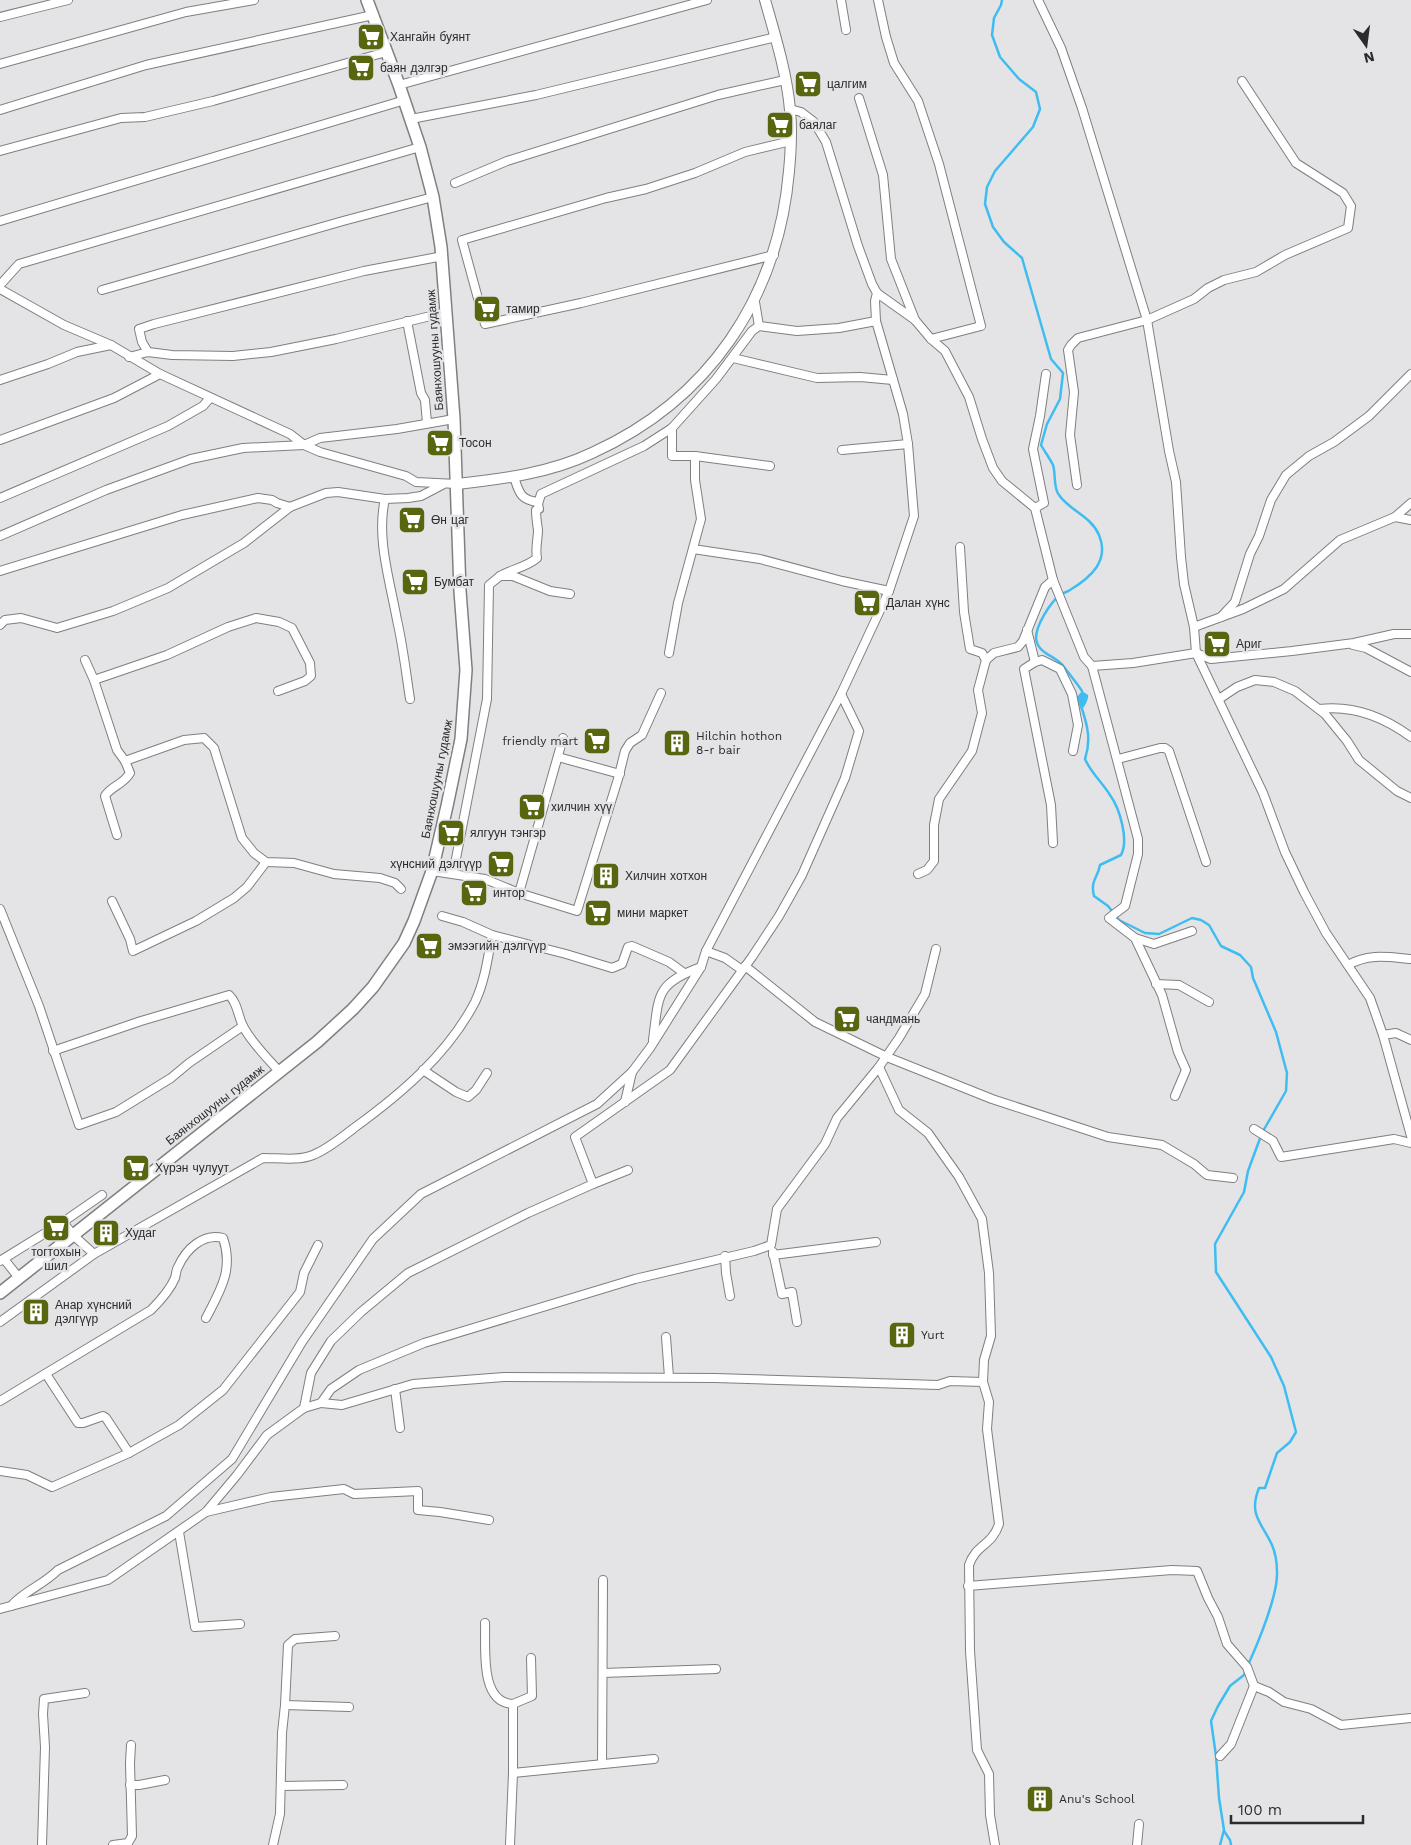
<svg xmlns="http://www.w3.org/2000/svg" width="1411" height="1845" font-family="'Work Sans',sans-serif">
<rect width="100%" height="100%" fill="#e4e4e7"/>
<!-- water -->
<path fill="#3fbdf0" d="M1082,691l6,4c1,4 -4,13 -7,15l-5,-12z"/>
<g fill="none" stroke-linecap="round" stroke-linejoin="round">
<!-- stream -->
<g stroke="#3fbdf0" stroke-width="2.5">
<path d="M1002,0l-1,5 -7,13 -2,17 8,22 19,22 17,13 4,17 -7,18 -38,44 -8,16 -2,17 8,23 11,15 18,16 29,101 12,14 -3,26 -13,25 -6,21c4,7 9,14 12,20 3,9 0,23 6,30 11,16 32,21 40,40 11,26 -9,43 -29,55 -3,2 -7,3 -10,5 -10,8 -24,30 -24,43 1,16 21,18 28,29 6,8 12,15 18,24"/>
<path d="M1082,709c6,18 9,32 3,50 6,14 17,23 25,36 10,14 19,45 11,60l-21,10c-2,13 -10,15 -6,31l14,10 11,14 26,13 14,1 33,-16 9,2 8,5 12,21 19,9 11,12 2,11 23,54 11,41 -1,18 -24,42 -14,38 -4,21 -29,52 1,28 55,85 13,29 12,46 -6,10 -13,11 -12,35h-6c-11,27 3,35 13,57 3,7 5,19 5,27 1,23 -19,71 -29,93"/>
<path d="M1224,1831l6,9 1,5"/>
<path d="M1220,1845l4,-15 -5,-32 -3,-42 -5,-35 7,-15 12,-20 14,-11 2,-5"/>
</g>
<!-- minor casing -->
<g stroke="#7e7f80" stroke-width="10">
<g id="minor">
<path d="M841,0l5,30"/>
<path d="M878,0l8,37 8,26 24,38 21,63 42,162 -50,13"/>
<path d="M1038,0l23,48 21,60 65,212 22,131 7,31 5,75 3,27 10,43 2,26 67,140 22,59 19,40 22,41 44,65 13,37 28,101"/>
<path d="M0,17l68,-17"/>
<path d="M0,64l186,-52 68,-12"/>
<path d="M399,85l308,-85"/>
<path d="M859,98l24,77 8,84 24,61"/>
<path d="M0,110l146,-45 227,-50"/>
<path d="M411,119l125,-24 240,-58"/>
<path d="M0,151l121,-33 24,-1 68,-16 173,-49"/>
<path d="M455,183l52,-22 211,-66 67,-15"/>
<path d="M0,221l405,-121"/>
<path d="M774,255l-193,48 -96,21 -23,-84 144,-42 40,-9 49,-16 50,-21 46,-11"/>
<path d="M0,285l19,-21 401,-117"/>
<path d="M0,289l64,36 47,20 49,29 130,60 14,11 16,7 86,24 10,6 41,2"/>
<path d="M102,290l241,-69 90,-24"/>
<path d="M877,293l38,27 16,19 14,12 24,46 13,42 11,29 9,13 33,27 18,72 31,77 8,9 41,-3 63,-10 15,6 81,-8 62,-8 40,-9h17"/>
<path d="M755,302l4,24"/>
<path d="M407,321l14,72 4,7 2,23"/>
<path d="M148,352l-6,-10 -3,-13 15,-5 210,-53 79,-15"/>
<path d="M129,357l19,-5 24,3 61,1 38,-4 65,-13 111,-27"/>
<path d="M733,358l84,20 43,-1 33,3"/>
<path d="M0,380l48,-16 29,-12 34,-7"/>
<path d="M0,440l114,-42 46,-24"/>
<path d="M842,450l66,-6"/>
<path d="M695,456l75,10"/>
<path d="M514,477c5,15 6,23 24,25"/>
<path d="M1077,485l-7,-50 4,-43 -6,-42 3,-5 7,-7 69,-18 47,-21 14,-11 16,-8 32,-8 29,-17 63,-27 3,-22 -8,-13 -47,-30 -54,-82"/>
<path d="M0,498l168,-72 35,-20 7,-8"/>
<path d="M385,499c-9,39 5,82 12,121 6,26 9,53 13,79"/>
<path d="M1035,508l9,-5 -11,-54 7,-33 6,-42"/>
<path d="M1395,517l16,-14"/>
<path d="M0,536l106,-46 85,-31 52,-11 61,-3 16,-7 77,-9 57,-10"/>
<path d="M960,547l4,65 6,37 12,4 4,7"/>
<path d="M693,549l67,10 82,22 47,10"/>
<path d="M0,571l182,-56 76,-17 14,2 5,3 13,4 36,-14 12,-1 47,7 23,-1 13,-2 21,-11"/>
<path d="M500,576c12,-7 27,-9 37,-18 -2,-10 1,-18 1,-28 -1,-7 -2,-13 -2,-20l3,-1 -1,-5 3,-10 103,-48 28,-18 44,-49 36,-48 7,-5 38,5 42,-3 37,-7"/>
<path d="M1221,617l14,-15 15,-48 9,-18 12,-36 15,-25 23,-19 25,-14 35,-26 42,-42"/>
<path d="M0,625l5,-5 16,-2 36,10 56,-17 55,-23 76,-45 46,-36"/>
<path d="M1194,627l49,-18 41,-20 56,-49 55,-23 16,3"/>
<path d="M1027,630l8,32"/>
<path d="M1353,645l13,3 45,24"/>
<path d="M669,653l9,-50 23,-84 -6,-39v-24h-23v-28"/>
<path d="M85,660l9,20"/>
<path d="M1092,666l46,173v15l-13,52 -16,12 26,20 27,57 16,57 8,18 -11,26"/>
<path d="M278,691l27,-10 6,-5 -1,-13 -18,-35 -13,-6 -23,-4 -28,9 -61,28 -73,25 23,70 8,11 59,-21 20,-2 10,10 28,90 12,15 12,9 28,1 40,11 46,4 15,5 6,6"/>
<path d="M1219,699l18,-12 18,-7 19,2 21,9 30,23 22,27 12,19 38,31 14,7"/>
<path d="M1319,709c33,-4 65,8 92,28"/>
<path d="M558,757l62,17"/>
<path d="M1118,759l42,-11h5l4,3 37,111"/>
<path d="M117,835l-12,-39c6,-10 18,-11 25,-23l-5,-12"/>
<path d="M1053,843l-2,-38 -27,-136 11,-7 7,-2 18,9 12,25 6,31 -5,26"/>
<path d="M432,871l53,8 34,14 44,-155"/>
<path d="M453,874l34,-175 2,-114 11,-9h13l37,15 20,3"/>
<path d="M918,874l9,-4 7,-9v-36l5,-26 33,-48 10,-38 -4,-23 8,-30 8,-7 24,-6 5,-6 22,-54 8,-7"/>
<path d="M519,893l58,18 41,-132 7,-28 5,-8 12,-8 19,-42"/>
<path d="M112,901l18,38 3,12 63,-30 38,-23 13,-11 19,-25"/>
<path d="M0,909l39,97 40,119 37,-13 55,-34 18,-15 54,-37"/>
<path d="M442,916l21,6 29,13 74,19 46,14 10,-4 6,-17 4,-1 37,16 15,11"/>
<path d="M1135,938l19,6 38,-13"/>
<path d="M706,951l19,7 17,12"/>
<path d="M1348,965c21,-12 40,-8 63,-6"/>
<path d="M745,966l70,56 72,35 105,42 116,38 54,8 32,19 13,11 26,3"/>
<path d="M1156,984l23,1 30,17"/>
<path d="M1383,1035l13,-2 15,7"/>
<path d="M653,1040c6,-45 2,-56 48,-73"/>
<path d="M53,1051l88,-30 88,-26c9,8 9,23 15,33 9,16 23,30 36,44"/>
<path d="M879,1067l20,43 29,23 31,44 23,42 7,54 2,63 -7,24 -1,22"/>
<path d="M423,1070l33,22 12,5 8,-7 11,-17"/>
<path d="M625,1102l7,-30"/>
<path d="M1254,1129l19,12 8,16 113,-18 17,4"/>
<path d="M593,1184l-18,-47 95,-67 82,-113 27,-41 23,-41 43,-97 14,-47 -18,-37"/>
<path d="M63,1222l10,13 21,19 169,-96c16,0 35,3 50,-3 15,-6 28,-17 41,-27 47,-34 94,-74 121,-126 10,-21 13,-45 17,-67"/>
<path d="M773,1252l9,42 10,-2 5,30"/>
<path d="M773,1255l103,-13"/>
<path d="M725,1256l1,17 4,23"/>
<path d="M4,1259l15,19"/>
<path d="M0,1261l63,-39 39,-27"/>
<path d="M0,1322l94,-68"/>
<path d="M666,1337l3,40"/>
<path d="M46,1374l30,46 2,3h5l20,-7 3,2 23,35"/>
<path d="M395,1389l5,39"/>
<path d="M0,1401l151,-91c9,-9 19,-20 24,-32 1,-3 1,-8 3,-11 8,-18 25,-34 45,-29 11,32 -3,53 -17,80"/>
<path d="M321,1403l21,2 71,-21 91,-7 211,1 223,7 12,-4 33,1 6,20 -2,27 12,95c-7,22 -23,20 -30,41l1,86 7,99 12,24 1,41 5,30"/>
<path d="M304,1408l17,-5 10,-14 28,-19 65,-27 211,-64 119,-28 17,-6 6,-36 48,-65 12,-26 42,-51 20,-29 26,-44 11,-45"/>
<path d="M0,1471l27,4 25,12 77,-34 50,-28 44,-35 77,-98 4,-19 14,-28"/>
<path d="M206,1512l65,-15 73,-8 10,5 64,-3v19l22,2 49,8"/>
<path d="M179,1532l16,95 45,-3"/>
<path d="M968,1586l204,-16 25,1 11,27 10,19 9,27 20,23 7,19 15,6 15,10 27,7 30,16 70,-7"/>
<path d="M11,1606c13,-15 32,-21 47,-36l108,-54 66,-57 70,-117 71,-103 48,-45 176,-90 35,-32 18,-24 51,-81 5,-16 135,-257 48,-103 25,-75 -6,-72 -5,-30 -27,-93 -1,-20 2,-8 -5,-9 -14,-38 -32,-104 -12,-20 -13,-10 -11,-3"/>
<path d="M0,1609l108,-29 98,-68 31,-37 30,-40 37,-27 7,-35 20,-32 30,-29 47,-39 120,-60 65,-29 35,-14"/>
<path d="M485,1623c1,24 -6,80 28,81v69l-3,72"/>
<path d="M603,1673l113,-4"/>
<path d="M513,1704l19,-8 -1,-38"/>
<path d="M285,1705l64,2"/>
<path d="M1220,1756l11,-12 23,-58"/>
<path d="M602,1764l1,-184"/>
<path d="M513,1773l141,-14"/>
<path d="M130,1785h9l26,-5"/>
<path d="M281,1786l62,-1"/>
<path d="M42,1845l3,-98 -2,-33 1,-15 41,-6"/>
<path d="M113,1845l15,-2 4,-7 -2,-73 1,-18"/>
<path d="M273,1845l7,-31 2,-81 3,-28 3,-60 7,-6 40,-3"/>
<path d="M1137,1845l2,-21"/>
</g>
</g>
<!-- tertiary casing -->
<g stroke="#7e7f80" stroke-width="12">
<path id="tertiary" d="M457,484c46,-5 93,-11 135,-31 117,-53 186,-155 197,-282 2,-21 3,-40 1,-61 -3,-36 -15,-75 -25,-110"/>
</g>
<!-- secondary casing -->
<g stroke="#7e7f80" stroke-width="14">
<path id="secondary" d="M0,1293l317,-251 36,-33 20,-22 31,-44 10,-22 18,-50 15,-65 14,-67 5,-69 -6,-79 -6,-172 -13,-172 -8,-50 -13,-50 -21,-62 -32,-85"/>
</g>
<!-- minor -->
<use href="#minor" stroke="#fff" stroke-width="8"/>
<!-- tertiary -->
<use href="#tertiary" stroke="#fff" stroke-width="10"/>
<!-- secondary -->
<use href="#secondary" stroke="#fff" stroke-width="11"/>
</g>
<!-- icons -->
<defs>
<g id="supermarket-square" transform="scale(1.4375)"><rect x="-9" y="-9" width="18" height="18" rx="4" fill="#58670f" stroke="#e4e4e7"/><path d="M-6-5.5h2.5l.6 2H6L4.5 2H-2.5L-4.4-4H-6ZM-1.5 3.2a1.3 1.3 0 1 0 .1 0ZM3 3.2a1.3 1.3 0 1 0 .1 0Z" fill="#fff"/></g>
<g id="building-square" transform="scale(1.4375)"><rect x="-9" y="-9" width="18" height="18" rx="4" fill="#58670f" stroke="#e4e4e7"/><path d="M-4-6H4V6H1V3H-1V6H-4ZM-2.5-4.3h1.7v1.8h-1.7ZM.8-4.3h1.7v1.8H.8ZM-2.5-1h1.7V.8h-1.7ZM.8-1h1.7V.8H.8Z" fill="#fff"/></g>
</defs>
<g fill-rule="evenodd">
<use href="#supermarket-square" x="371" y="37"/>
<use href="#supermarket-square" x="361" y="68"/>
<use href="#supermarket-square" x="808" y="84"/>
<use href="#supermarket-square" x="780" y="125"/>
<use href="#supermarket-square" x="487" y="309"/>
<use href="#supermarket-square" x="440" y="443"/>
<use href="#supermarket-square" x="412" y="520"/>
<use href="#supermarket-square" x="415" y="582"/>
<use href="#supermarket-square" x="867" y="603"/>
<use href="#supermarket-square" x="1217" y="644"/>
<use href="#supermarket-square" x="597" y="741"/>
<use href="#building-square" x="677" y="743"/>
<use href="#supermarket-square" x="532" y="807"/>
<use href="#supermarket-square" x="451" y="833"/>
<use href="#supermarket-square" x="501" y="864"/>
<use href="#building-square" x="606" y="876"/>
<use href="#supermarket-square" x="474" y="893"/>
<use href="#supermarket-square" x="598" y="913"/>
<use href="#supermarket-square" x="429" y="946"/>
<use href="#supermarket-square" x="847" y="1019"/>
<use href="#supermarket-square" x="136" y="1168"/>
<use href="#supermarket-square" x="56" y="1228"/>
<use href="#building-square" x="106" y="1233"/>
<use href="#building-square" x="36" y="1312"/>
<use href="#building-square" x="902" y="1335"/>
<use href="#building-square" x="1040" y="1799"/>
</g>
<g text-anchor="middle" stroke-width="5" stroke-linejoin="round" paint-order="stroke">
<!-- poi labels -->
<g font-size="12" fill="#2b2b2c" stroke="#e4e4e7" text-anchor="start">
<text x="390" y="41">Хангайн буянт</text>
<text x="380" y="72">баян дэлгэр</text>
<text x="827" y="88">цалгим</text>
<text x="799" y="129">баялаг</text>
<text x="506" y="313">тамир</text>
<text x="459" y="447">Тосон</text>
<text x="431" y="524">Өн цаг</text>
<text x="434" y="586">Бумбат</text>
<text x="886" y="607">Далан хүнс</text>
<text x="1236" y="648">Ариг</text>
<text x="696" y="740">Hilchin hothon<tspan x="696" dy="14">8-r bair</tspan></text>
<text x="578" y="745" text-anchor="end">friendly mart</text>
<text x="551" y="811">хилчин хүү</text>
<text x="470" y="837">ялгуун тэнгэр</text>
<text x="482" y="868" text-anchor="end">хүнсний дэлгүүр</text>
<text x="625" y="880">Хилчин хотхон</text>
<text x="493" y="897">интор</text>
<text x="617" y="917">мини маркет</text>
<text x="448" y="950">эмээгийн дэлгүүр</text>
<text x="866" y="1023">чандмань</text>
<text x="155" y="1172">Хүрэн чулуут</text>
<text x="125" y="1237">Худаг</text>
<text x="56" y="1256" text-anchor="middle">тогтохын<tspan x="56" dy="14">шил</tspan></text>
<text x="55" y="1309">Анар хүнсний<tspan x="55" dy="14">дэлгүүр</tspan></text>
<text x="921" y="1339">Yurt</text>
<text x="1059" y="1803">Anu's School</text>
</g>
<!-- street labels -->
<g font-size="12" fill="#2b2b2c" stroke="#e4e4e7">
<text transform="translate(435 350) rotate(-94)" y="4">Баянхошууны гудамж</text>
<text transform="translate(437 779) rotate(-79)" y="4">Баянхошууны гудамж</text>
<text transform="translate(215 1105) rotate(-38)" y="4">Баянхошууны гудамж</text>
</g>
</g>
<!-- north arrow -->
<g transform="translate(1366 45) rotate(166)" stroke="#e4e4e7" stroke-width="4" paint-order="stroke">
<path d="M0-4L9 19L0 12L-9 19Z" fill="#2b2b2c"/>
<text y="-8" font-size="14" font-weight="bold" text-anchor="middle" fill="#2b2b2c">N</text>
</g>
<!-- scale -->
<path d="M1231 1815v8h132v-8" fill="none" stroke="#2b2b2c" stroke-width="2.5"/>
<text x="1238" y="1815" font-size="15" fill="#2b2b2c" stroke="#e4e4e7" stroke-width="4" paint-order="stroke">100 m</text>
</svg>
